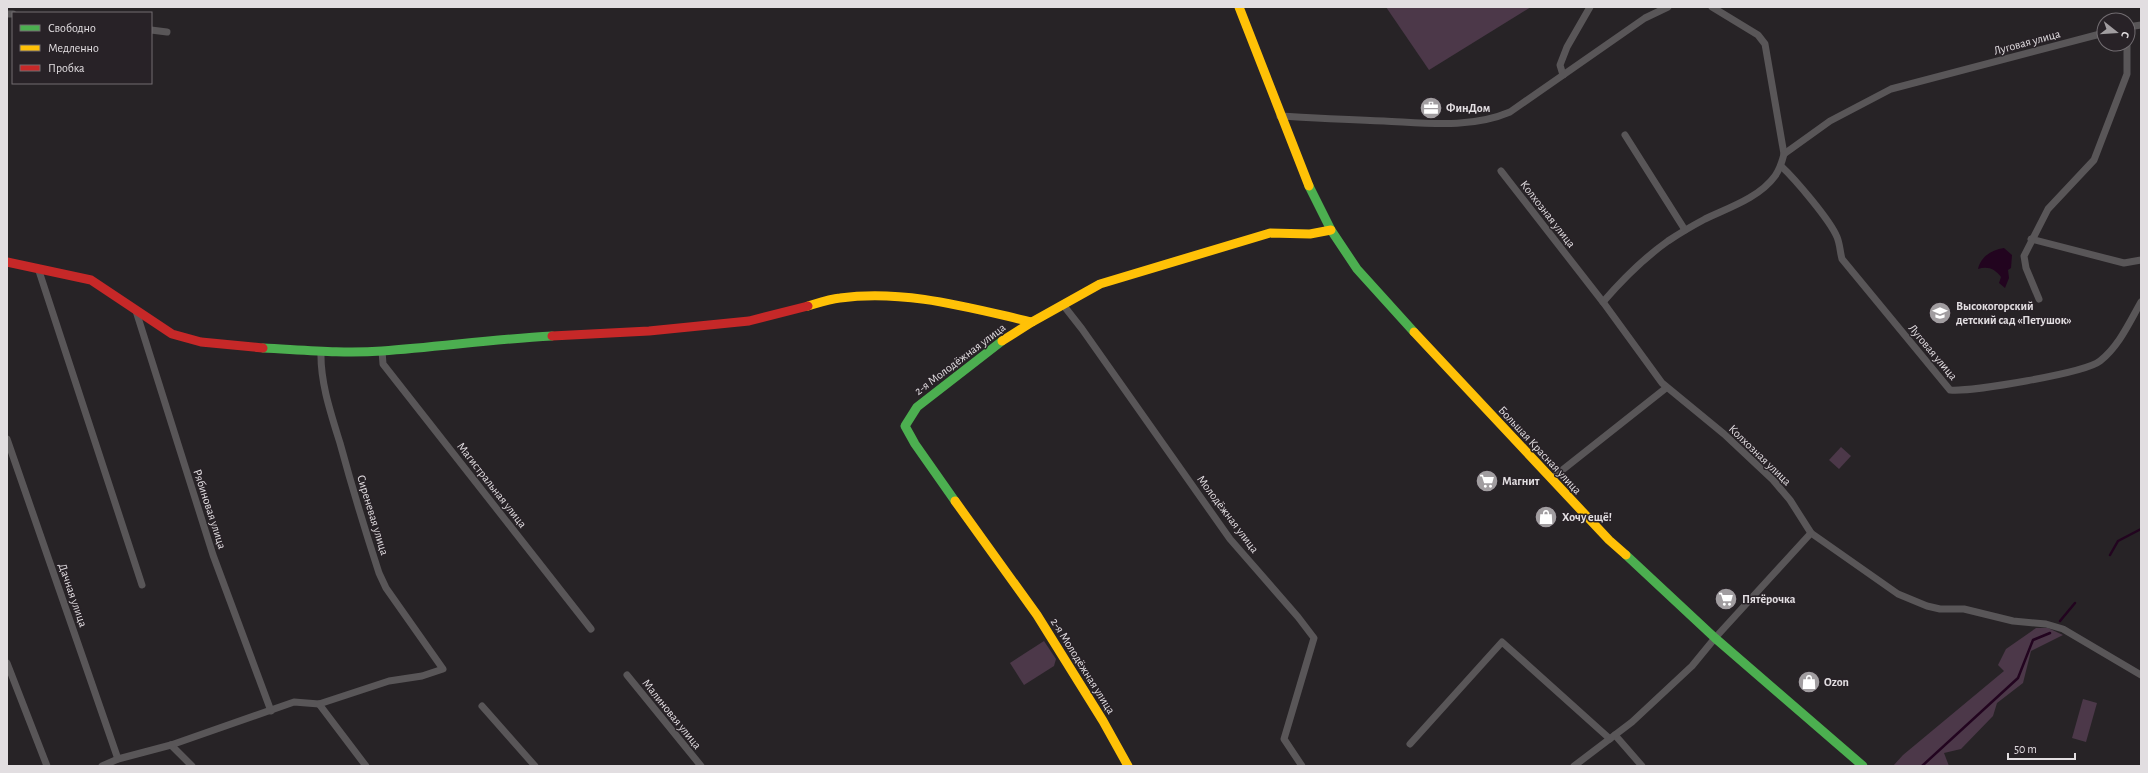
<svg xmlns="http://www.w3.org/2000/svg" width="2148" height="773" font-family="'Alegreya Sans',sans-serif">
<rect width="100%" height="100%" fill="#272326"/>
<!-- green -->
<g fill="#4c3849">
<path d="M1386,7h145l-102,63z"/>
<path d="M1841,447l10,9 -12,13 -10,-9z"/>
<path d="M2036,628h12l15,7 -32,16 -8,32 -26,20 -4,13 -32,33 -17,4 5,13h-56l10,-11 101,-84 -6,-6 8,-16z"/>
<path d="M1044,641l12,18 -2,7 -30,19 -14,-22z"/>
<path d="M2083,699l14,4 -11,39 -14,-4z"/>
</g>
<!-- water -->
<path fill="#22041f" d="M2004,248l8,7 -1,13 -3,2 1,8 -4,10 -6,-5 2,-6c-6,-8 -13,-11 -23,-8 3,-13 14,-19 26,-21z"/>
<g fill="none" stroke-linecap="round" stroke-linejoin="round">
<!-- stream -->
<g stroke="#22041f" stroke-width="2.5">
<path d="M2110,555l8,-14 23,-12"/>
<path d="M2060,621l15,-18"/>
<path d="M1922,766l96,-88 15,-38 17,-7"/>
</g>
<!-- street -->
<g stroke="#595658" stroke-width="7">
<path d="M1712,7l46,28 7,9 19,110"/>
<path d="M7,14h6"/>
<path d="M2128,27l13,-2"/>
<path d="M151,30l16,2"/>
<path d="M1563,75l-3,-10 7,-18 23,-40"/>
<path d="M1280,116c35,2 69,4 104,5 42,2 86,8 126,-9l135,-94 23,-11"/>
<path d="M1625,135l60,95"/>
<path d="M1781,166c14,13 49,54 56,71 3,7 3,15 5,22l108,131c21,2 135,-17 150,-29 19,-15 29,-38 41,-59"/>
<path d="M1501,171l102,131 59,81 62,51 49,46 17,20 21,33 87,61 29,12 13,3h24l49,12 33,3 17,5 78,46"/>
<path d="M2031,239l93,24 17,-3"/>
<path d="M38,268l104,317"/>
<path d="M2039,299l-13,-31 -2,-12 24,-47 46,-49 33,-86v-30"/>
<path d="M1603,302c19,-22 41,-44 65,-61 12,-8 24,-15 37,-22 23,-11 54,-21 70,-43 5,-7 7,-14 9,-22l46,-33 61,-32 213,-56"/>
<path d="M1064,306l18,23 148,210 68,78 16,21 -30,101 18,27"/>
<path d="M136,311l77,244 58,156"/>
<path d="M382,351l1,13 208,265"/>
<path d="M7,439l111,320"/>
<path d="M1551,479l115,-91"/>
<path d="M7,663l40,103"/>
<path d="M627,675l74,91"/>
<path d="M319,704l47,62"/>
<path d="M482,706l53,60"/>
<path d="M1615,735l27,31"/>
<path d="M1410,744l92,-102 108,97"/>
<path d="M171,745l21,21"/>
<path d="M102,766l16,-7 53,-14 123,-43 25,2 70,-23 33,-5 21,-7 -57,-81 -7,-15c-14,-43 -27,-86 -39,-130 -9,-29 -20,-61 -19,-92"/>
<path d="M1574,766l58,-44 60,-56 23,-28 96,-105"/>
</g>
<!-- fast -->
<g stroke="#4caf50" stroke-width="9">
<path d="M1309,186l22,44 26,39 57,63"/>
<path d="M263,348c40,2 80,6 119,3 57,-4 113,-12 170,-15"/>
<path d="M955,501l-40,-57 -10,-18 12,-19 85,-66"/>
<path d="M1626,555l89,83 148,128"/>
</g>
<!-- slow -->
<g stroke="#ffc107" stroke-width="9">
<path d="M1239,7l70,179"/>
<path d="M808,306c10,-3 21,-7 32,-8 65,-9 130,10 192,24"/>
<path d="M1414,332l195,208 17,15"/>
<path d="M1002,341l30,-19 68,-38 170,-51 40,1 21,-4"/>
<path d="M955,501l82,114 66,106 25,45"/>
</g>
<!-- jam -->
<g stroke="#c62828" stroke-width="9">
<path d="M7,262l84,18 81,54 29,8 62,6"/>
<path d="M552,336l97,-5 100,-10 59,-15"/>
</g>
</g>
<!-- icons -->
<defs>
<g id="office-disc" transform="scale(1.15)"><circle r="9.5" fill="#a19da0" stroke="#282227"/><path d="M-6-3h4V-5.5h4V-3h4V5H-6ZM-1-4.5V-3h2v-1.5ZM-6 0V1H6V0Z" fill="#fff"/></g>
<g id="school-disc" transform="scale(1.15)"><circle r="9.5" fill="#a19da0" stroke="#282227"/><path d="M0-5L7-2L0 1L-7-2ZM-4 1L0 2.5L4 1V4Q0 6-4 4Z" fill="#fff"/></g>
<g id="supermarket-disc" transform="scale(1.15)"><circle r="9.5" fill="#a19da0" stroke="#282227"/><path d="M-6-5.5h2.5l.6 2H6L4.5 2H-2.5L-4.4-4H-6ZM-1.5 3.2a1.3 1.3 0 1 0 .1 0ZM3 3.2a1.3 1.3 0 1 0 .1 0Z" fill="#fff"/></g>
<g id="shop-disc" transform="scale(1.15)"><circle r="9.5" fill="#a19da0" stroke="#282227"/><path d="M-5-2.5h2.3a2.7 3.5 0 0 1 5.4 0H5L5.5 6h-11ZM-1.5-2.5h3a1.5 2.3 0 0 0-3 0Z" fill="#fff"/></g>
</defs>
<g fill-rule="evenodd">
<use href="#office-disc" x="1431" y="108"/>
<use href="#school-disc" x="1940" y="313"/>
<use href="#supermarket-disc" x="1487" y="481"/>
<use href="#shop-disc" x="1546" y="517"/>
<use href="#supermarket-disc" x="1726" y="599"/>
<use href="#shop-disc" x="1809" y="682"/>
</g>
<g text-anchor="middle" stroke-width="3" stroke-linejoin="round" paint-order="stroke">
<!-- street labels -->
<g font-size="12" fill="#e2dee1" stroke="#282227">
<text transform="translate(2027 42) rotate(-15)" y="4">Луговая улица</text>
<text transform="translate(1548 214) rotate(52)" y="4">Колхозная улица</text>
<text transform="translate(1933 352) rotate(50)" y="4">Луговая улица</text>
<text transform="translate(960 359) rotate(-37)" y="4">2-я Молодёжная улица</text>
<text transform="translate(1540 450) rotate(47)" y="4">Большая Красная улица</text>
<text transform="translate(1760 455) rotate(44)" y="4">Колхозная улица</text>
<text transform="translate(492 485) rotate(52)" y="4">Магистральная улица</text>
<text transform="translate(210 509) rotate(72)" y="4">Рябиновая улица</text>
<text transform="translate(1228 514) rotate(53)" y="4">Молодёжная улица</text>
<text transform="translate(373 515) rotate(73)" y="4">Сиреневая улица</text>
<text transform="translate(73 595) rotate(71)" y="4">Дачная улица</text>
<text transform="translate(1083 666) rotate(58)" y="4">2-я Молодёжная улица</text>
<text transform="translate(672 714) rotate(51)" y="4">Малиновая улица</text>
</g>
<!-- poi labels -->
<g font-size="12" font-weight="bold" fill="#e2dee1" stroke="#282227" text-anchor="start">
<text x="1446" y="112">ФинДом</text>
<text x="1956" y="310">Высокогорский<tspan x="1956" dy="14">детский сад «Петушок»</tspan></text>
<text x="1502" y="485">Магнит</text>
<text x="1562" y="521">Хочу ещё!</text>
<text x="1742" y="603">Пятёрочка</text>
<text x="1824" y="686">Ozon</text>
</g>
</g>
<!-- border -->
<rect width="2148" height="773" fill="none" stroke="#e2dee1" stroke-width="16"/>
<!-- legend -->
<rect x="12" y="12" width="140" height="72" fill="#282227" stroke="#726d71"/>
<rect x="20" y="25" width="20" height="6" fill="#4caf50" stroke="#726d71"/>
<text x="48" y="32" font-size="12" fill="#e2dee1">Свободно</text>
<rect x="20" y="45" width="20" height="6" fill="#ffc107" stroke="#726d71"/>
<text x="48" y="52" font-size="12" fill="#e2dee1">Медленно</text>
<rect x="20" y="65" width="20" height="6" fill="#c62828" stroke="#726d71"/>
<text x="48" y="72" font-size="12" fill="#e2dee1">Пробка</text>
<!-- north arrow -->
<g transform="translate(2116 32) rotate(107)"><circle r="19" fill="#282227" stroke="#726d71"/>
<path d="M0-3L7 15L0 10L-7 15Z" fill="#a19da0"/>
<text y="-6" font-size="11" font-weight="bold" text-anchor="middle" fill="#e2dee1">С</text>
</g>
<!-- scale -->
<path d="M2008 753v6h67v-6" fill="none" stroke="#e2dee1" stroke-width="2"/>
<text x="2014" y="753" font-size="12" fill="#e2dee1" stroke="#282227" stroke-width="3" paint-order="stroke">50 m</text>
</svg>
